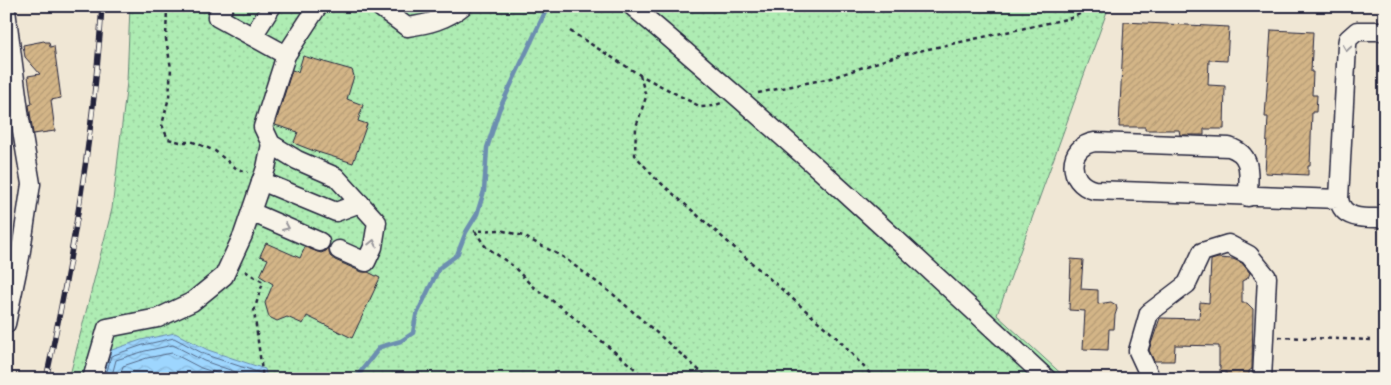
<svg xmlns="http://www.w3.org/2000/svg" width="1391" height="385" font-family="'Shantell Sans',sans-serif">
<defs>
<pattern id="grass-dots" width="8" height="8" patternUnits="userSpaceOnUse" patternTransform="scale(1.25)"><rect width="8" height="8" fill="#aeecb3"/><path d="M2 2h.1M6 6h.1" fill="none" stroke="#95ca9b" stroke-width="1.8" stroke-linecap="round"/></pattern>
<pattern id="water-waves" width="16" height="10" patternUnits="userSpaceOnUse" patternTransform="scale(1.25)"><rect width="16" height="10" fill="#9ed6fe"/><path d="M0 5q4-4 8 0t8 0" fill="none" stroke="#88b7db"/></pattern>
<pattern id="building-hatch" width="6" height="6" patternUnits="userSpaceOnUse" patternTransform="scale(1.25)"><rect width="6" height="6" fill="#d3b587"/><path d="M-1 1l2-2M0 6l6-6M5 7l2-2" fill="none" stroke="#b59b75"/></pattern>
</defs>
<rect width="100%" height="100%" fill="#f0e7d5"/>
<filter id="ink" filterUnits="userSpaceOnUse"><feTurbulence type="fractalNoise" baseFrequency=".02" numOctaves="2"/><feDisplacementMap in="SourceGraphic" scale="10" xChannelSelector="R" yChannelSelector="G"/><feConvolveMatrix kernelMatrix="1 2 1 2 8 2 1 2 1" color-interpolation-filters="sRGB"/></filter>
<g filter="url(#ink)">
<!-- grass -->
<path fill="url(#grass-dots)" stroke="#688777" d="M130,6h979l-112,309 70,64h-998l43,-170 15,-127z"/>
<!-- water -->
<path fill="url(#water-waves)" stroke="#6c8eb0" d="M175,333l33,17 57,19 2,10h-168l7,-27 35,-12z"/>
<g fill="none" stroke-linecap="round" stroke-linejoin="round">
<!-- shore -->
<g stroke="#546a89" stroke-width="1">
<path d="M105,379l6,-23 32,-11 31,-7 32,17 54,18 2,6"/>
<path d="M111,379l5,-19 29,-9 28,-6 31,16 52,18"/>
<path d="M119,379l4,-13 24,-8 25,-5 29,15 33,11"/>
</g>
<!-- stream -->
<path stroke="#6c8eb0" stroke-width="4.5" d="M355,379l25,-32 21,-6 12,-8 3,-17 23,-48 18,-13 9,-23 11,-18 7,-23 3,-43 12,-38 49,-104"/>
</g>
<!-- building -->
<g fill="url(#building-hatch)" stroke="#22223b">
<path d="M1124,22l105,5 -2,34 -18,-1 -1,25 17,1 -1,43h-20v6h-24l-1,-5h-34v-3h-26z"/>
<path d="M1271,30l42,2 -2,40h2l-1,23h5l-1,17h-4l-2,54h-2v9l-43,-2 3,-56h-3z"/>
<path d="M44,41l1,1h4l1,5 4,-1 7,52 -10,2 4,31 -22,3 -4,-29 3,-1 -4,-28 12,-2 -15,-17 -2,-12z"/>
<path d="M303,56l49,14 2,6 -7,23 16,6 -5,16 9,3 -14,39 -39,-12 -18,-7 -2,-2 4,-10 -23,-7 17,-55 6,2z"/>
<path d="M266,243l34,15 5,-11 16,6 5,-2 3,-4 1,9 5,4 27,12h6l12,6 -28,60 -45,-22 -4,8 -16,-7 -10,4 -8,-4 -4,-14 8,-19 -13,-8 8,-17 -8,-3z"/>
<path d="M1218,258l15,1 9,4 8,10 -2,5 -6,3v22h5l6,6 -1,60 -3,2v8h-23v-7h-6v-6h-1v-20l-44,-1 -1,16h-20l-5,-11 11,-32 39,1 1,-17 9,1 2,-43z"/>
<path d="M1071,259l12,1 -2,29 17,1v14l13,-2 5,3 1,4 -2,6 -1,14h-5l-1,21 -25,-1 2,-38 -16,-1z"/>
</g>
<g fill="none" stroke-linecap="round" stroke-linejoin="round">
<!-- minor casing -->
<g stroke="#22223b" stroke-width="21">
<g id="minor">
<path d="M224,6l-7,11 69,38"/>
<path d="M318,6l-32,49 -23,72 8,17 26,16 39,17 41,45 -4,25 -7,15 -27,-12"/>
<path d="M632,6c142,120 279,246 415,373"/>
<path d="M380,7l27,20c21,-3 39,-7 56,-21"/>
<path d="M6,10l14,109 11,65 -11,73 -14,67"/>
<path d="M253,36l19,-30"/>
<path d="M261,181l75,31 24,-9"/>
<path d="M1248,197c0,-22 6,-42 -19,-50l-134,-5c-28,4 -29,41 -1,48l245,9c3,22 29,19 46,19"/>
<path d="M1339,199l8,-154 1,-6 9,-8h28"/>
<path d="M251,212l69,30"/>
<path d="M92,379l15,-51 51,-10 34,-16 32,-26 19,-41 23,-67 5,-24"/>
<path d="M1151,379l-13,-28 11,-38 38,-29 15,-32 26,-8 21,11 18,22 -5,102"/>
</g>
</g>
<!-- path -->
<g stroke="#22223b" stroke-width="2.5" stroke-dasharray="4 4" stroke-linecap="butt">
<path d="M167,6l-1,33 5,29 -2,29 -7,28 6,14 12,3h13l22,9 22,18 11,3"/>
<path d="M570,31l70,44 61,32 13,-1 7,-3"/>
<path d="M640,75l6,22 -10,30 -1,28 19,22 182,160 39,42"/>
<path d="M758,93l73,-15 65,-22 175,-38 26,-12"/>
<path d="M245,271l18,11 -9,29 9,68"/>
<path d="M1279,337l94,3"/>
<path d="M647,379l-86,-72 -29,-21 -19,-20 -28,-20 -10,-15 25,-1 23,6 40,21 51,38 95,84"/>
</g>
<!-- minor -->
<use href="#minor" stroke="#f7f3e8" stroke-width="18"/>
<!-- rail casing -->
<g stroke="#22223b" stroke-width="5.5">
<path id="rail" d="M46,379c27,-123 48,-247 56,-373"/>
</g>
<!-- rail -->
<use href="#rail" stroke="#f7f3e8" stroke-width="4" stroke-dasharray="11" stroke-linecap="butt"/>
</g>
<!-- one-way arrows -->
<defs><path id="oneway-chevron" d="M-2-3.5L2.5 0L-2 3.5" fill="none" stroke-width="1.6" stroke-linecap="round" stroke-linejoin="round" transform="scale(1.25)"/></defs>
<g stroke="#97959a">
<use href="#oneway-chevron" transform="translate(1347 48) rotate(98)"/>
<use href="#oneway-chevron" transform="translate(286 227) rotate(23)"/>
<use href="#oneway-chevron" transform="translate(373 243) rotate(-77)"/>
</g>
</g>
<!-- margin -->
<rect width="1391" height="385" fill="none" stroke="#f7f3e8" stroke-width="25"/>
<rect x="12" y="12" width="1366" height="360" fill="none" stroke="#22223b" stroke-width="2" filter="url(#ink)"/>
</svg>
